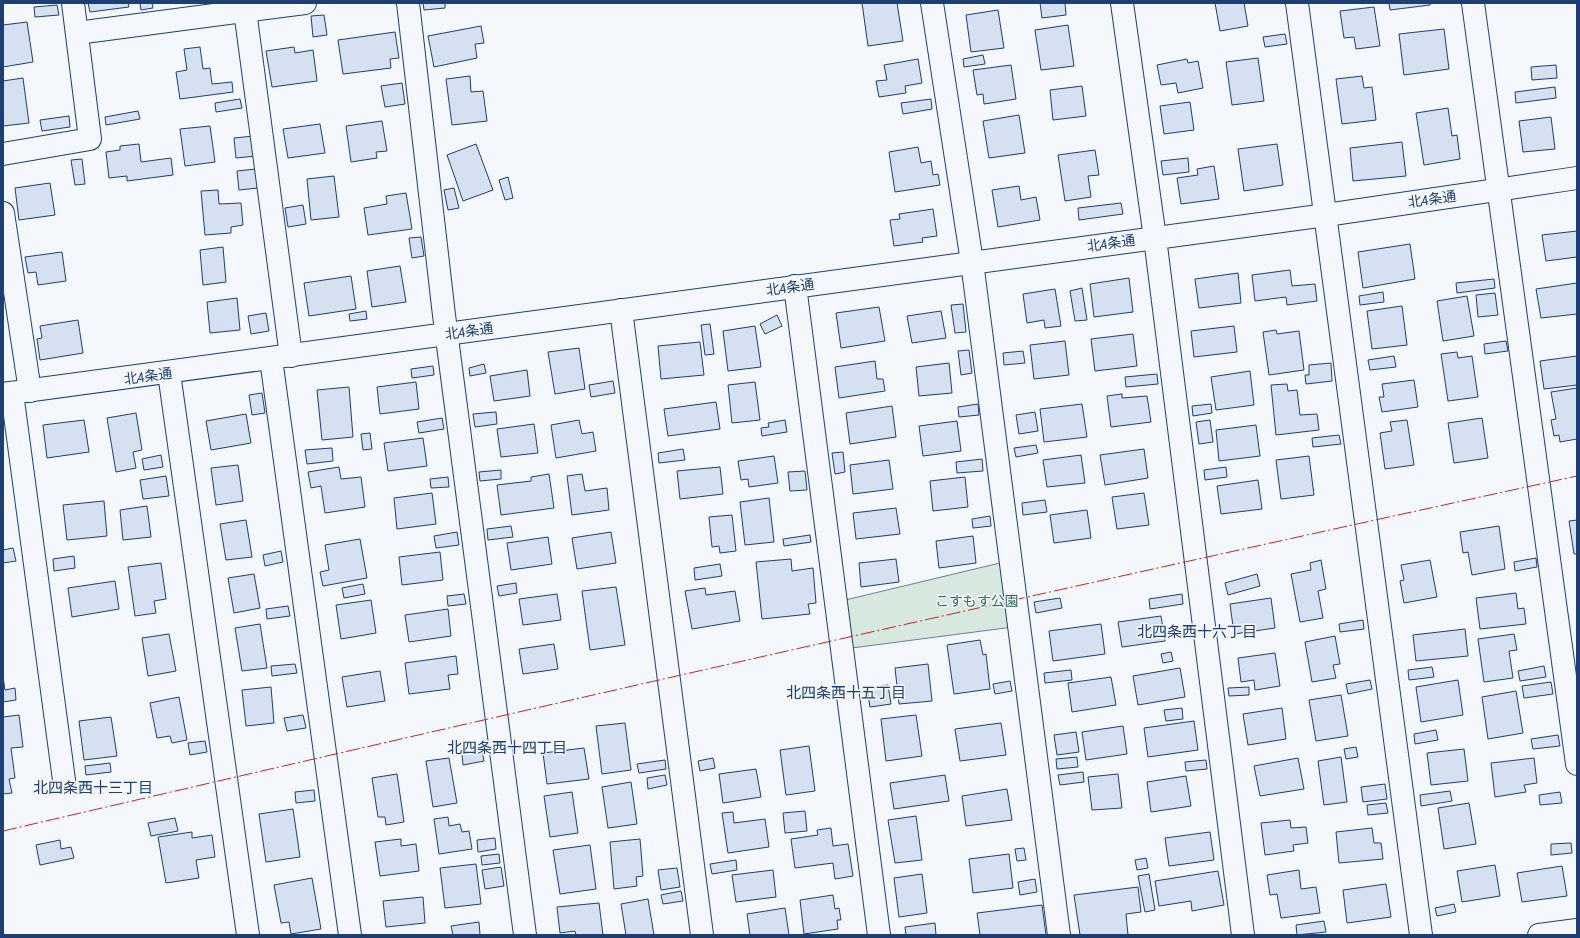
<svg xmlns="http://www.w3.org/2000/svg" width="1580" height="938" font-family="'Asap Condensed','Noto Sans JP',sans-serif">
<rect width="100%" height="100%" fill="#f4f7fb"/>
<!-- green -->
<path fill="#d7e8df" stroke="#687fa3" d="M1004,562l9,65 -169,22 -7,-47z"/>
<!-- building -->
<g fill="#d5e0f0" stroke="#1d3f73">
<path d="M88,3h40l1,4 -39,5z"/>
<path d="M140,3h12l1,5 -12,2z"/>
<path d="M423,3h22v5l-21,2z"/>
<path d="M862,3h35l6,38 -35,5z"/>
<path d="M1040,3h25l1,12 -24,3z"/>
<path d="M1215,3h29l4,23 -28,5z"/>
<path d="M1389,3h41v2l-40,5z"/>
<path d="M57,5l2,10 -24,2 -1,-10z"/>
<path d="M1374,7l6,39 -24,3 -2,-12 -10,1 -4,-27z"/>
<path d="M998,10l6,38 -33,4 -5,-37z"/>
<path d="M324,15l3,20 -14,2 -2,-21z"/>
<path d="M27,22l6,40 -30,5v-42z"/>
<path d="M1068,25l6,41 -33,4 -6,-40z"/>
<path d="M481,26l3,17 -9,1 2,14 -43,9 -6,-31z"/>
<path d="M1444,29l5,40 -45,6 -5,-41z"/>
<path d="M395,32l4,26 -9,1 1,9 -48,6 -5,-34z"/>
<path d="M1285,34l2,10 -22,3 -2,-10z"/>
<path d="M200,47l3,22 7,-1 2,16 20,-2 1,10 -53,7 -4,-27 11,-2 -3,-21z"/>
<path d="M294,47l1,6 18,-3 4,31 -45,6 -6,-36z"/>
<path d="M983,55l2,9 -21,3 -1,-8z"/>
<path d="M1258,58l6,43 -32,4 -6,-43z"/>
<path d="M918,59l4,24 -17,3 1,7 -27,4 -3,-16 11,-1 -3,-15z"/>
<path d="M1187,59l1,4 10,-2 5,27 -25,5 -2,-10 -15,2 -4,-20z"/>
<path d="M1011,65l5,34 -32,5 -1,-10 -6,1 -4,-25z"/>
<path d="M1556,65l1,13 -25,2 -1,-13z"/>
<path d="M470,76l1,16 12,-1 4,30 -35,4 -6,-46z"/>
<path d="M1362,76l2,12 8,-1 4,33 -34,4 -6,-45z"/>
<path d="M23,78l6,45 -26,3v-45z"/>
<path d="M402,83l3,21 -20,3 -4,-21z"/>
<path d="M1082,86l4,30 -33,4 -3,-30z"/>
<path d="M1555,87l1,11 -40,5 -1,-11z"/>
<path d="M240,99l2,9 -26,4 -1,-9z"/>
<path d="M931,99l1,10 -29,5 -2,-11z"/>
<path d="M1190,102l4,28 -30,4 -4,-28z"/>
<path d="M1448,108l4,28 5,-1 3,24 -36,6 -8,-52z"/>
<path d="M138,111l2,8 -34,6 -1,-8z"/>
<path d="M1019,115l6,38 -36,5 -6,-37z"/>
<path d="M69,116l1,11 -28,4 -2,-11z"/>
<path d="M1551,117l4,32 -32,3 -4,-31z"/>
<path d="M382,121l5,30 -11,1 1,6 -26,4 -5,-36z"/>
<path d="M320,124l5,29 -37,5 -5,-29z"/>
<path d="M210,126l5,36 -30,4 -5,-37z"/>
<path d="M254,136l2,20 -20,2 -2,-20z"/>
<path d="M1402,142l4,34 -53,5 -3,-33z"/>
<path d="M139,144l2,18 30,-4 2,17 -46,6v-5l-18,2 -3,-26 14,-2v-4z"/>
<path d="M476,144l17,46 -30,11 -16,-46z"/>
<path d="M1277,144l6,41 -39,6 -6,-42z"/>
<path d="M918,147l3,16 10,-2 2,14 5,-1 2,11 -45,7 -6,-40z"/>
<path d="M1095,150l4,25 -11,1 3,21 -26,4 -7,-46z"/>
<path d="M1188,158l1,14 -26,3 -2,-14z"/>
<path d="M82,159l3,25 -10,1 -4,-25z"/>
<path d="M1214,166l5,33 -38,5 -4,-26 21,-3 -1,-6z"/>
<path d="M256,169l2,19 -19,2 -2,-19z"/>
<path d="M334,176l5,41 -28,3 -4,-41z"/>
<path d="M508,177l5,21 -8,2 -6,-20z"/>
<path d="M50,183l5,32 -36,5 -4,-32z"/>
<path d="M1019,186l2,14 15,-3 4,23 -42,7 -6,-37z"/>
<path d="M454,188l5,20 -11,2 -4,-20z"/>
<path d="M218,190l1,14 22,-1 2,22 -12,2v6l-26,2 -4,-44z"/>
<path d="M406,193l6,36 -44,6 -4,-27 23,-4 -1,-8z"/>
<path d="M1121,203l2,11 -44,6 -1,-12z"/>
<path d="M303,205l3,19 -18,3 -3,-19z"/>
<path d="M933,209l4,27 -15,2 1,4 -29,4 -4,-26 10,-1 -1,-5z"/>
<path d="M1577,231v26l-31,4 -4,-26z"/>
<path d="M421,237l3,19 -12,2 -3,-20z"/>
<path d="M1410,244l5,35 -52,9 -5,-36z"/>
<path d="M223,247l3,35 -23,3 -3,-35z"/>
<path d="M62,252l4,29 -28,4 -2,-13 -8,1 -3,-16z"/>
<path d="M400,266l6,36 -34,5 -5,-36z"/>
<path d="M1290,270l2,16 23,-2 2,17 -30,4 -1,-8 -31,4 -3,-26z"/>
<path d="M1238,273l3,30 -42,5 -4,-29z"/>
<path d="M351,276l5,33 -47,7 -5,-33z"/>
<path d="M1129,278l4,34 -39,5 -4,-33z"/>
<path d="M1494,279l1,9 -38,5 -1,-10z"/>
<path d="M1577,283v31l-36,4 -5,-29z"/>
<path d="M1082,288l5,32 -12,1 -5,-30z"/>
<path d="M1055,289l6,37 -16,2 -1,-8 -17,3 -4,-29z"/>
<path d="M1383,292l1,10 -24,3 -1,-9z"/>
<path d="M1495,293l3,22 -20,2 -2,-22z"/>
<path d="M1467,296l7,40 -31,5 -6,-40z"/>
<path d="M237,298l3,32 -30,3 -3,-31z"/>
<path d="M963,304l3,28 -11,1 -4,-28z"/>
<path d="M1402,306l5,39 -35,4 -5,-38z"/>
<path d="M879,307l6,34 -44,7 -5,-35z"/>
<path d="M366,311l1,8 -17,2 -1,-7z"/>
<path d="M941,311l5,27 -34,5 -5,-27z"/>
<path d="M266,313l3,18 -18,3 -3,-18z"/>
<path d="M777,315l5,11 -17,8 -5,-10z"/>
<path d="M78,320l5,33 -43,7 -3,-21 5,-1 -2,-12z"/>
<path d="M710,324l4,30 -9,1 -4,-30z"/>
<path d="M755,326l6,41 -33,4 -5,-40z"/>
<path d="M1234,326l3,26 -43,5 -3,-26z"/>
<path d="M1276,330l1,4 22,-3 5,39 -35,5 -6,-43z"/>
<path d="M1133,334l4,32 -42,5 -4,-32z"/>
<path d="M1065,341l4,34 -35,4 -4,-34z"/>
<path d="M1506,341l2,10 -23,3 -1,-10z"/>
<path d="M700,342l4,33 -43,4 -3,-33z"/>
<path d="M579,348l6,41 -30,5 -7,-42z"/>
<path d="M969,350l3,23 -11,2 -3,-24z"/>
<path d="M1023,351l2,12 -21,2 -1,-12z"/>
<path d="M1457,352l1,6 14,-2 6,41 -30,4 -7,-47z"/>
<path d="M1394,356l2,11 -26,3 -2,-10z"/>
<path d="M1577,356v29l-33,4 -4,-28z"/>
<path d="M875,361l2,18h6l2,12 -46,7 -4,-31z"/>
<path d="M949,363l3,30 -33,3 -3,-29z"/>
<path d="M1331,363l1,18 -26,3 -1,-9h4v-10z"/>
<path d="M484,364l2,9 -16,3 -1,-8z"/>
<path d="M433,366l1,9 -22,3 -1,-9z"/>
<path d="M527,370l3,26 -36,5 -4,-25z"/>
<path d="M1250,371l4,34 -38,5 -5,-33z"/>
<path d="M1157,374l1,10 -32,3 -1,-10z"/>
<path d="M1414,380l4,27 -36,5 -3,-15h5l-2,-13z"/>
<path d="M613,381l2,12 -24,4 -2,-12z"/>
<path d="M416,382l3,27 -39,5 -3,-27z"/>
<path d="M755,382l5,38 -28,3 -4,-38z"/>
<path d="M1287,384l1,7 9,-1 3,25 17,-1 2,16 -43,5 -5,-50z"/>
<path d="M349,387l4,50 -31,3 -5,-50z"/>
<path d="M1577,388v51l-17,3 -1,-7 -5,1 -3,-16 5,-1 -5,-27z"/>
<path d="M262,393l3,20 -13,2 -3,-20z"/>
<path d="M1122,394v4l25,-2 4,26 -40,5 -4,-31z"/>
<path d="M716,402l4,27 -52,7 -4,-27z"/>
<path d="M978,404l1,11 -20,2 -1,-10z"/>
<path d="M1082,404l5,33 -43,5 -4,-33z"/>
<path d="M1211,404l1,9 -19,3 -1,-10z"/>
<path d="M892,406l4,31 -46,7 -4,-31z"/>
<path d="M496,412l1,12 -22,3 -2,-13z"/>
<path d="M1035,412l3,19 -19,3 -3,-19z"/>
<path d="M136,413l6,37 -9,2 3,16 -20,4 -9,-54z"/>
<path d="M246,414l5,29 -40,7 -5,-29z"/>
<path d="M442,418l2,11 -25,4 -2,-11z"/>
<path d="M1482,418l6,40 -34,5 -6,-40z"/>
<path d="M84,420l5,32 -42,6 -4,-33z"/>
<path d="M579,420l3,14 11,-2 3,19 -40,7 -5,-33z"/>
<path d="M785,420l2,12 -25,4 -1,-8 8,-1 -1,-4z"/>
<path d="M1210,420l3,22 -14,2 -3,-22z"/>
<path d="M1407,420l7,45 -29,4 -5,-36 12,-2 -2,-9z"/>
<path d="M957,421l4,30 -38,5 -4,-30z"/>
<path d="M534,424l4,29 -37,4 -4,-28z"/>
<path d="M1256,425l4,31 -41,5 -3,-31z"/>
<path d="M370,433l2,16 -9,1 -2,-16z"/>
<path d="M1339,435l2,9 -28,3 -1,-9z"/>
<path d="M423,438l4,28 -39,5 -4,-28z"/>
<path d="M1036,445l2,8 -22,4 -2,-9z"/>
<path d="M332,448l1,13 -26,3 -2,-14z"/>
<path d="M683,449l2,11 -26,3 -1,-10z"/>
<path d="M1144,449l4,29 -43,7 -5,-30z"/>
<path d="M843,452l2,20 -10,2 -3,-21z"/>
<path d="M161,455l2,12 -19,3 -2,-11z"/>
<path d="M1081,455l4,28 -38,4 -4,-27z"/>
<path d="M774,456l4,27 -29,4 -1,-8 -7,1 -3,-19z"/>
<path d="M1309,456l5,39 -33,4 -5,-39z"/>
<path d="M982,459l1,12 -26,2 -1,-11z"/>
<path d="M889,460l4,29 -40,5 -3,-29z"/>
<path d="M238,465l5,36 -27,4 -5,-37z"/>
<path d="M339,467l2,12 20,-2 4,30 -40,6 -4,-27 -10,2 -3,-16z"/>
<path d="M720,467l3,27 -43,5 -3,-28z"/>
<path d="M1226,467l1,10 -22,3 -1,-10z"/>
<path d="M501,470v9l-21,2 -1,-9z"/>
<path d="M805,471l2,19 -17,1 -2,-19z"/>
<path d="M549,474l5,34 -53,7 -4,-30 34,-4v-4z"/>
<path d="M582,474l3,17 22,-3 2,22 -37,5 -5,-39z"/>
<path d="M166,476l3,20 -26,3 -3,-19z"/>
<path d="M448,477l1,10 -18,1 -1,-9z"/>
<path d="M965,477l3,30 -35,4 -3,-30z"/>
<path d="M1258,480l4,29 -41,5 -4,-28z"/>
<path d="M432,493l4,31 -39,5 -3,-31z"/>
<path d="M1144,493l5,32 -32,4 -5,-32z"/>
<path d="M769,498l5,44 -29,3 -5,-43z"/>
<path d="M1045,500l2,12 -24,3 -1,-12z"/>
<path d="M104,501l3,35 -40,4 -4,-35z"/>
<path d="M147,506l4,31 -28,3 -3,-30z"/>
<path d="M896,508l4,26 -44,5 -3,-26z"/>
<path d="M1087,510l4,28 -37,5 -4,-28z"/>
<path d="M732,515l4,36 -16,2 -1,-7 -7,1 -3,-30z"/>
<path d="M990,516l1,10 -18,2 -1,-9z"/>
<path d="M246,520l6,37 -26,3 -6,-36z"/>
<path d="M1577,520v34h-3l-5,-33z"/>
<path d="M511,526l2,11 -25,3 -1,-11z"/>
<path d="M1499,526l6,43 -33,6 -4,-23 -5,1 -3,-21z"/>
<path d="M457,532l2,13 -23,3 -2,-12z"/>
<path d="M611,532l5,31 -39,6 -5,-31z"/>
<path d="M810,535l1,7 -27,4 -1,-7z"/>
<path d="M973,536l3,27 -37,5 -3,-27z"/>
<path d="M548,537l4,27 -41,6 -4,-27z"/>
<path d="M360,539l7,39 -44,8 -3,-14 9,-2 -4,-25z"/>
<path d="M13,548l3,13 -13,2v-13z"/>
<path d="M281,551l2,11 -18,4 -2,-11z"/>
<path d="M440,552l3,28 -41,5 -3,-28z"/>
<path d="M74,556l1,12 -21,3 -1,-12z"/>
<path d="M1536,558l1,9 -22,4 -1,-9z"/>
<path d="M791,559l1,12 21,-3 3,35 -8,1 2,10 -48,5 -6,-57z"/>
<path d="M896,559l3,23 -38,5 -2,-24z"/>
<path d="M1321,560l5,29 -8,2 5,27 -23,4 -9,-48 20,-4 -1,-7z"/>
<path d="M1430,560l7,37 -33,6 -4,-22 4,-1 -3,-15z"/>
<path d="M161,563l5,36 -12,2 2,12 -21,3 -7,-49z"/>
<path d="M720,564l2,12 -27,4 -1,-12z"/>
<path d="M254,574l6,34 -26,5 -6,-35z"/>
<path d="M1257,574l3,12 -32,9 -3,-12z"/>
<path d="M115,581l4,28 -47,8 -4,-29z"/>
<path d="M516,583l1,10 -18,3 -2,-10z"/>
<path d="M363,584l2,10 -21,4 -2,-10z"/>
<path d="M616,587l9,58 -35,5 -8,-59z"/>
<path d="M705,588l1,7 29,-4 5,30 -48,8 -7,-38z"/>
<path d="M1516,593l2,16 6,-1 2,16 -46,5 -4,-31z"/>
<path d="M464,594l2,10 -18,2 -1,-10z"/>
<path d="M557,594l4,26 -38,5 -4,-26z"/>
<path d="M1182,594l1,10 -33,5 -1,-10z"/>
<path d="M1060,598l2,10 -26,5 -2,-11z"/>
<path d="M1271,598l4,30 -41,6 -4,-30z"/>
<path d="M371,600l5,33 -35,6 -5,-34z"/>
<path d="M288,606l2,10 -23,3 -1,-10z"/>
<path d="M448,609l3,27 -42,6 -4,-27z"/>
<path d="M1161,616l4,25 -43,6 -4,-25z"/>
<path d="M1363,620l1,9 -24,3 -1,-8z"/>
<path d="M260,624l7,44 -25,3 -7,-43z"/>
<path d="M1101,624l4,30 -52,7 -4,-30z"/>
<path d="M1465,629l3,27 -52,5 -3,-26z"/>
<path d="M169,634l7,37 -28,5 -6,-38z"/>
<path d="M1514,634l3,16 -8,1 4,27 -29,4 -6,-43z"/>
<path d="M1335,636l5,28 -7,1 3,13 -24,4 -7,-40z"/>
<path d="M980,640l3,15 3,-1 4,35 -36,5 -7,-49z"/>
<path d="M554,644l4,25 -35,5 -4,-25z"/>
<path d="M1171,652l2,9 -10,2 -2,-9z"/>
<path d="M1275,653l5,33 -25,4 -1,-10 -13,2 -3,-24z"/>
<path d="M456,656l2,18 -10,1 2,14 -41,5 -4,-31z"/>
<path d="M295,664l2,9 -25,3 -1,-10z"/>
<path d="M928,664l4,37 -33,3 -4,-36z"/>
<path d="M1544,666l2,11 -26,4 -2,-10z"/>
<path d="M1432,667l2,10 -25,3 -1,-10z"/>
<path d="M1180,668l5,29 -47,8 -5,-29z"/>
<path d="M1071,670l1,10 -27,3 -1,-10z"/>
<path d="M380,671l5,30 -38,6 -5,-30z"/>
<path d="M3,677l2,13 10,-2 1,12 -13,2z"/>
<path d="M1111,677l5,28 -44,7 -4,-29z"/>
<path d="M1370,680l2,9 -24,5 -2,-10z"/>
<path d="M1458,680l5,35 -42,7 -5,-35z"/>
<path d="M1010,681l2,10 -17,3 -2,-10z"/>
<path d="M1551,682l2,12 -29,4 -2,-12z"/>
<path d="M888,685l3,19 -21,3 -3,-19z"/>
<path d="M271,687l3,36 -28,3 -4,-36z"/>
<path d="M1249,687v8l-20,1 -1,-8z"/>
<path d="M1516,691l7,42 -35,6 -6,-42z"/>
<path d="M1341,695l7,41 -32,5 -7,-41z"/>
<path d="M179,697l8,43 -15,3 -2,-7 -13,2 -7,-35z"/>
<path d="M1182,708l1,11 -17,2 -2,-11z"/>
<path d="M1282,708l4,31 -38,6 -5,-31z"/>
<path d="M19,715l4,32 -12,1 4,30 -6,1 3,14 -9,1v-77z"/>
<path d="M303,715l3,13 -19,3 -3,-13z"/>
<path d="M916,715l6,41 -36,5 -5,-42z"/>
<path d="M111,717l6,39 -33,4 -5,-39z"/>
<path d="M1194,721l4,29 -50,7 -4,-29z"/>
<path d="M625,723l6,47 -29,4 -6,-48z"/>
<path d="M1001,723l5,32 -46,6 -5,-32z"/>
<path d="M1123,726l4,28 -41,6 -4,-28z"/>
<path d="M1436,730l2,10 -23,4 -1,-10z"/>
<path d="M1076,732l3,20 -22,3 -3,-20z"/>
<path d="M1558,735l2,11 -27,3 -2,-10z"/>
<path d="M205,741l2,11 -17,3 -2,-12z"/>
<path d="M809,746l6,45 -29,4 -6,-45z"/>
<path d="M1356,747l2,10 -12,2 -2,-10z"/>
<path d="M584,748l5,31 -42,5 -4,-31z"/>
<path d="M1464,749l4,32 -37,4 -4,-32z"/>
<path d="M482,750l2,11 -21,4 -1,-11z"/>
<path d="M1077,757l1,10 -21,2 -1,-10z"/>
<path d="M1341,757l6,45 -23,3 -6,-44z"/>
<path d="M449,758l8,45 -24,4 -7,-46z"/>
<path d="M713,758l2,10 -15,3 -2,-10z"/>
<path d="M1298,758l6,31 -44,7 -6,-30z"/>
<path d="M1534,758l3,25 -13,2 2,7 -31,5 -4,-34z"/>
<path d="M665,760l1,9 -27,4 -2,-9z"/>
<path d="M1206,760l1,9 -21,2 -1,-9z"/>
<path d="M110,763l1,9 -25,3 -1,-9z"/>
<path d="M756,769l5,28 -38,6 -4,-29z"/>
<path d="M1083,772l1,10 -24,3 -2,-10z"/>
<path d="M397,774l7,48 -18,3 -1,-8h-7l-6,-39z"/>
<path d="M1118,774l4,34 -30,2 -4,-33z"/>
<path d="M665,775l2,10 -19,4 -1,-11z"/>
<path d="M945,775l4,26 -55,8 -4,-26z"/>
<path d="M1186,776l5,30 -40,6 -4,-30z"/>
<path d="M631,782l6,42 -29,4 -6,-41z"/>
<path d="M1385,784l2,15 -24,3 -2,-15z"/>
<path d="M1007,789l5,31 -46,6 -4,-30z"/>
<path d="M314,790l1,11 -19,2 -1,-11z"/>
<path d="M1450,791l2,10 -31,5 -1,-11z"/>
<path d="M572,792l6,41 -28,4 -6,-41z"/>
<path d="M1560,792l2,11 -22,2 -1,-10z"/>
<path d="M1386,803l2,10 -20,2 -1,-10z"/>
<path d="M1469,803l7,41 -32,5 -6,-41z"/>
<path d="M293,809l7,48 -34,5 -7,-48z"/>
<path d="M805,811l2,20 -22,2 -2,-20z"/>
<path d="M733,812l1,11 31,-4 4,28 -41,6 -6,-40z"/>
<path d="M916,816l6,44 -27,3 -7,-43z"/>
<path d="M448,817l1,9 11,-2 2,8 7,-1 3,18 -33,5 -5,-35z"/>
<path d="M175,818l3,13 -27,5 -3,-13z"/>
<path d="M1290,820l1,8 15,-1 2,16 -15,2 1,6 -29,4 -4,-32z"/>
<path d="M831,828l2,18 15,-2 5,32 -18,3 -2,-16 -38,5 -4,-29 27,-4 -1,-5z"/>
<path d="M1372,828l2,15h7l2,16 -44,4 -3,-31z"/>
<path d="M192,832v6l20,-3 3,22 -19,3 3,18 -33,5 -8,-46z"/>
<path d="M1210,832l4,28 -45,6 -4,-28z"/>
<path d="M495,838l1,11 -18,3 -1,-12z"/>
<path d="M401,839v7l15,-2 3,27 -39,5 -5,-34z"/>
<path d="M640,839l3,37 -7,1 1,9 -23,3 -4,-47z"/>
<path d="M60,840l1,9 10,-2 3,11 -34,7 -4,-20z"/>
<path d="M1571,843l1,10 -21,2v-11z"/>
<path d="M590,845l6,44 -36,5 -7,-44z"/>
<path d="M1024,848l2,12 -9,1 -2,-12z"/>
<path d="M499,854l1,9 -18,2 -1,-9z"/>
<path d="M1009,854l4,34 -40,5 -4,-34z"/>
<path d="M1146,858l2,10 -11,2 -2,-10z"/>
<path d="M736,860l1,10 -25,4 -2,-10z"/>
<path d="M476,864l5,40 -36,4 -5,-40z"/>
<path d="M1495,865l5,31 -38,6 -5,-31z"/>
<path d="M1562,866l5,30 -45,6 -5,-29z"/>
<path d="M501,867l3,19 -19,3 -3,-19z"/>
<path d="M677,868l3,19 -19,3 -3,-20z"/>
<path d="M773,870l3,27 -40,5 -4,-27z"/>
<path d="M1299,870l2,19 15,-2 4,26 -39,5 -4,-24 -7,1 -3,-20z"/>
<path d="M1218,871l6,34 -32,6 -1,-10 -32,5 -4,-25z"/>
<path d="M922,874l5,39 -28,4 -5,-39z"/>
<path d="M1149,874l6,36 -10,2 -7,-36z"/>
<path d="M312,878l9,51 -30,5 -2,-12 -8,1 -7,-38z"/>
<path d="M1035,879l2,13 -17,3 -2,-13z"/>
<path d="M1386,884l5,33 -44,6 -4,-33z"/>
<path d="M1138,887l3,25 -15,2 2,21h-48l-6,-40z"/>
<path d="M681,891l2,10 -20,3 -2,-9z"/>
<path d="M833,895l2,14 4,-1 2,12h-4l1,9 -34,5 -4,-34z"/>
<path d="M423,897l2,26 -39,4 -3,-26z"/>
<path d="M648,899l6,36h-28l-5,-31z"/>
<path d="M599,903l4,32h-27l-1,-4 -15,2 -3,-26z"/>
<path d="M1454,904l2,8 -19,4 -2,-8z"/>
<path d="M1042,905l4,30h-66l-3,-22z"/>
<path d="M785,908l4,27h-39l-3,-21z"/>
<path d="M1324,921l2,11 -29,3 -1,-10z"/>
<path d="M479,922l1,13h-27l-2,-9z"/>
<path d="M935,923l1,12h-30l-1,-8z"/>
</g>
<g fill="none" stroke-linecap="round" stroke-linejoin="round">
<!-- street casing -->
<g stroke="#1d3f73" stroke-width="24">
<g id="street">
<path d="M244,3l47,353"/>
<path d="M408,3l36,312 81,620"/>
<path d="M932,3l40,259 87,673"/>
<path d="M1122,3l33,235 88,697"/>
<path d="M1297,3l124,932"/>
<path d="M1473,3l104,761"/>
<path d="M77,33l228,-30"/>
<path d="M3,154l87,-15 -17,-136"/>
<path d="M3,213l27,178"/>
<path d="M795,286l84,649"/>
<path d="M621,310l81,625"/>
<path d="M271,359l79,576"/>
<path d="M169,373l79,562"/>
<path d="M12,393l52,387"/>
</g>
</g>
<!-- secondary casing -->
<g stroke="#1d3f73" stroke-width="24">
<g id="secondary">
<path d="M3,394l1323,-179 251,-37"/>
<path d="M1539,935l38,-5"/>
</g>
</g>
<!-- street -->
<use href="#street" stroke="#f4f7fb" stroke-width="22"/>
<!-- secondary -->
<use href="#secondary" stroke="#f4f7fb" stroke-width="22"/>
<!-- power -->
<path stroke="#c62828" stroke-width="1" stroke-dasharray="14 3 2 3" stroke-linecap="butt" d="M3,831c524,-122 1048,-241 1574,-355"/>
</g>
<g text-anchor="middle" stroke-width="3" stroke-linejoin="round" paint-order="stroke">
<!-- street labels -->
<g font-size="14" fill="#1d3f73" stroke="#f4f7fb">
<text transform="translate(1432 199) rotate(-8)" y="5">北4条通</text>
<text transform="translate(1111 243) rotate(-8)" y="5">北4条通</text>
<text transform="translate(790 287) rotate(-8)" y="5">北4条通</text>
<text transform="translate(469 331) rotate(-8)" y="5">北4条通</text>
<text transform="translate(148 376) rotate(-8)" y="5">北4条通</text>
</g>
<!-- park labels -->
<g font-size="14" fill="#2c6c60" stroke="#f4f7fb">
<text x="977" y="606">こすもす公園</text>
</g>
<!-- neighbourhood labels -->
<g font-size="15" fill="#1d3f73" stroke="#f4f7fb">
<text x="1197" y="637">北四条西十六丁目</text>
<text x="846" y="698">北四条西十五丁目</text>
<text x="507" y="753">北四条西十四丁目</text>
<text x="93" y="793">北四条西十三丁目</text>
</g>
</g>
<!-- border -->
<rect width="1580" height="938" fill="none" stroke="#1d3f73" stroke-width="8"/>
</svg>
